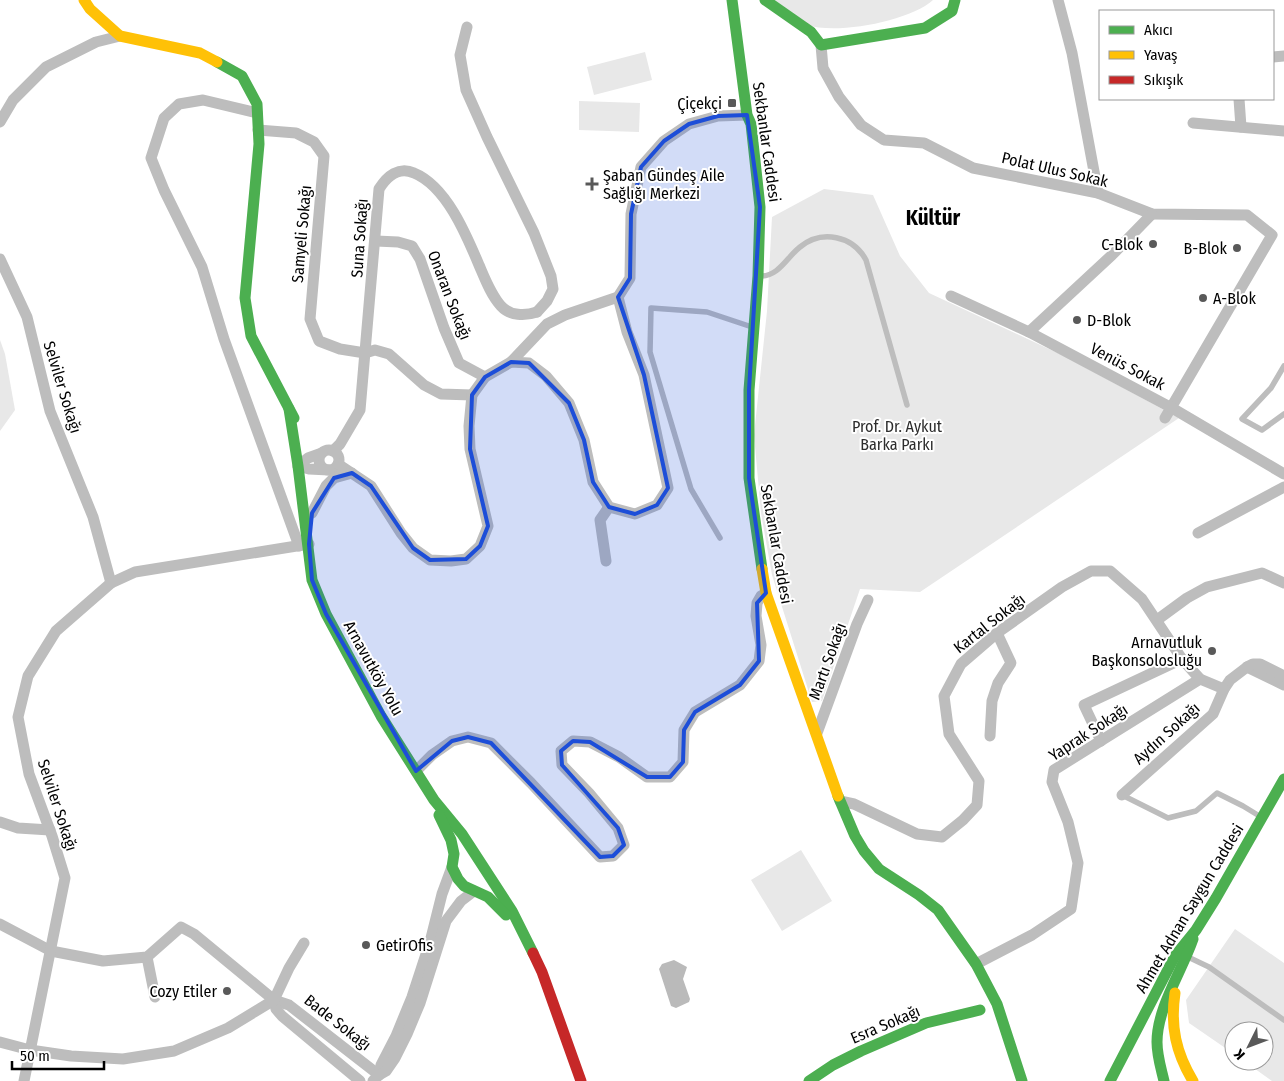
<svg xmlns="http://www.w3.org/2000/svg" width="1284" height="1081" font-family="'Fira Sans Condensed',sans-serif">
<rect width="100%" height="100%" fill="#fff"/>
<!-- green -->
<g fill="#e8e8e8">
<path d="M767,0h166c-23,21 -96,35 -126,25 -11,-4 -29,-18 -40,-25z"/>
<path d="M645,52l7,28 -58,15 -7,-28z"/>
<path d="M579,101l61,2 -1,29 -60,-2z"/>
<path d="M824,189l49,6 27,61 29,37 135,63 115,62 -259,174 -60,-3 -38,112 -10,1 -40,-127 -11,-62 -7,-78 13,-124 5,-94z"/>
<path d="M0,340l5,14 10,56 -15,21z"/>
<path d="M801,850l31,51 -50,30 -31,-51z"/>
<path d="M1235,929l49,34v118h-12l-28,-20h20v-30h-30v23l-45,-31 -3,-23z"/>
</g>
<!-- water -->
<path fill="#bababa" d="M674,960l13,7 -4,12 7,20 -1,3 -13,6 -5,-2 -12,-37 3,-5z"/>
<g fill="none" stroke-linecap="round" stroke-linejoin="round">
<!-- lane -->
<g stroke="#bdbdbd" stroke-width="5.5">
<path d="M761,276c18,0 26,-19 39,-29 22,-18 53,-11 66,13l41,145"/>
<path d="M1284,366l-13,22 -29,31 20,11 22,-16"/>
<path d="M720,538l-29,-49 -41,-137 1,-44 56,4 45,15"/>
<path d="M1122,795l46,23 28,-7 21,-18 26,13 18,11"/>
<path d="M1188,957l21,10 75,53"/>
</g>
<!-- street -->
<g stroke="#bdbdbd" stroke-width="11">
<path d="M1058,0l14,53 26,140"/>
<path d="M467,27l-7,28 6,35 21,47 47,96 17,43 2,13 -6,12 -10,11"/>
<path d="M821,45l2,23 16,29 22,28 23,15 40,3 49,25 125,25 54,21 95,1 25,20 -107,183"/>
<path d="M1273,57l11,-1"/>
<path d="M1239,99l2,28"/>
<path d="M257,113l-54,-13 -24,4 -15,14 -13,40 13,32 38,77 22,72 75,207"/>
<path d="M0,122l13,-22 33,-33 50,-25 24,-6"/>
<path d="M1193,123l91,8"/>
<path d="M258,130l38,3 18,9 10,14 -14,163 9,22 21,8 25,4 10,-3 14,4 35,31 17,9 31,1"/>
<path d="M376,241l22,1 14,4 8,13 24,69 15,35 26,14"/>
<path d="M0,259l27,58 23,94 43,106 18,66"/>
<path d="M951,296l78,36 143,76 112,66"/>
<path d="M1029,332l83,-77 40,-41"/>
<path d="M511,362l36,-38 18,-9 53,-18 12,-19 1,-64 10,-47 23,-26 25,-17 29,-8 29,-1"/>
<circle cx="329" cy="460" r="10"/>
<path d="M333,451l7,-7 20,-34 19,-221c8,-13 20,-23 35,-16 32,13 52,61 65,92 6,14 12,30 22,41 9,10 24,10 36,6"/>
<path d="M338,464l33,22 30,47 12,15 17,12 21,1 15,-2 14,-13 8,-20 -18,-77 -1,-23 3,-31 13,-18 26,-15 18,1 17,13 23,27 15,37 9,42 16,25 26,7 22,-9 11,-17 -24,-113 -17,-43 -9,-35"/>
<path d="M298,466l11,3 20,1"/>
<path d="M298,466l10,-8 14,-5"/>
<path d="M312,513l14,-27 8,-8 18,-5"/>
<path d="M1198,533l86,-46"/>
<path d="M606,561l-6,-41 9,-13"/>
<path d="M1157,620l30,-22 20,-11 55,-14 22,10"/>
<path d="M1247,667l37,18"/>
<path d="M817,733l40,-109 11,-24"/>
<path d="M990,736l2,-35 6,-18 13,-20 -14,-30"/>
<path d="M1101,741l-17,-36 98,-46"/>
<path d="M416,771l16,-16 20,-14 16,-4 23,6 40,40 69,74 13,-1 11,-11 -6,-17 -29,-35 -27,-28 -1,-14 12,-10 17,1 29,15 28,20h23l13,-15 1,-32 11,-18 45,-27 19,-24 2,-16 -5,-29 1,-13 4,-7 5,-3"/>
<path d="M1122,795l91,-81 11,-25 6,-9 17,-13 6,-3h7l24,12"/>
<path d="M840,801l14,3 63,30 25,3 21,-17 14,-15 2,-24 -30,-47 -5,-38 17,-32 36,-31 65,-46 29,-16h19l32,28 40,60 18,20 24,10"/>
<path d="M0,822l18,6 32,2"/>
<path d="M0,924l51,27 52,10 44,-4 34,-30 13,7 80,66 15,5 90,70"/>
<path d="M147,957l8,40"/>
<path d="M976,964l56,-29 39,-26 7,-46 -10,-41 -16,-40 2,-12 146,-91"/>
<path d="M274,1000l2,9 6,7 78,65"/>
<path d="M0,1042l30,8 41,6 52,3 51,-8 54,-23 46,-28 15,-32 15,-25"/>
<path d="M379,1075l2,-10 15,-29 16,-39 18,-55 12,-48 10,-27"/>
<path d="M24,1081l41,-203 -13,-42 -23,-62 -11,-57 10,-41 28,-45 55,-48 24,-11 174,-28"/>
<path d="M373,1081l6,-6 7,-4 9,-13 12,-24 13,-31 26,-82 15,-20 13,-10"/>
</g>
<!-- fast -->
<g stroke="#4caf50" stroke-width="11">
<path d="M732,0l15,115 4,9 9,83 -2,69 -9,114v88l13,91"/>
<path d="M765,0l46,32 10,13 104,-17 27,-17 3,-11"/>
<path d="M217,62l25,14 15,28 2,40 -14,154 6,38 43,82"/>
<path d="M289,409l9,57 14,114 14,34 55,102 53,84 28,34 50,77 21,42"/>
<path d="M838,796l17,40 9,15 15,18 40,26 19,15 38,54 21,40 25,77"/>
<path d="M439,815l12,25 3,14 -2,13 6,12 6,7 24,11 18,18"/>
<path d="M809,1081l24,-16 28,-14 65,-28 54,-13"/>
<path d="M1110,1081l65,-125 21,-26 20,-32 68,-119"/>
<path d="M1164,1081c-3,-13 -7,-25 -7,-39 0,-34 25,-71 36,-103"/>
</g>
<!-- slow -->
<g stroke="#ffc107" stroke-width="11">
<path d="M84,0l6,9 30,27 80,17 17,9"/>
<path d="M762,569l4,24 72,203"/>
<path d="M1175,993c-5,33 1,60 18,88"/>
</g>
<!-- jam -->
<path stroke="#c62828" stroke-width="11" d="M533,953l9,19 39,109"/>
</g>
<!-- marked area -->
<path fill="#1d4ed8" fill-opacity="0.2" stroke="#1d4ed8" stroke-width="4" stroke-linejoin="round" d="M747,115l13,92 -11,183v88l17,115 -9,10 2,58 -19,24 -45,27 -11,18 -1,32 -13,15h-23l-57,-35 -17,-1 -12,10 1,14 56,63 6,17 -11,11 -13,1 -109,-114 -23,-6 -16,4 -36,30 -90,-157 -14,-34 -3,-36 3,-31 22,-35 18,-5 19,13 42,62 17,12 36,-1 14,-13 8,-20 -18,-77 2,-54 13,-18 26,-15 18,1 40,40 15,37 9,42 16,25 26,7 22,-9 11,-17 -24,-113 -26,-78 12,-19 1,-64 10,-47 23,-26 25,-17 29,-8z"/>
<!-- markers -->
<g fill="#595959" stroke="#fff" stroke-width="2">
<rect x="727" y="98" width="10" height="10" rx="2.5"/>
<path d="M589.5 176.5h5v5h5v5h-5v5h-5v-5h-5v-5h5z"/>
<circle cx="1153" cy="244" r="5"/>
<circle cx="1237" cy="248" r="5"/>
<circle cx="1203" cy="298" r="5"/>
<circle cx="1077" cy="320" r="5"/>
<circle cx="1212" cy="651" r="5"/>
<circle cx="366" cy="945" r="5"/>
<circle cx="227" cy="991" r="5"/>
</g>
<g text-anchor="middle" stroke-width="4" stroke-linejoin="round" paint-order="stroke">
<!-- poi labels -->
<g font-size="16" fill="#000" stroke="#fff" text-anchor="end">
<text x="722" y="109">Çiçekçi</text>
<text x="603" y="181" text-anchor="start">Şaban Gündeş Aile<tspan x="603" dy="18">Sağlığı Merkezi</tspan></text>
<text x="1143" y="250">C-Blok</text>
<text x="1227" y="254">B-Blok</text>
<text x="1213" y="304" text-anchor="start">A-Blok</text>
<text x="1087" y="326" text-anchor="start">D-Blok</text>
<text x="1202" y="648">Arnavutluk<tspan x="1202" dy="18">Başkonsolosluğu</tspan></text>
<text x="376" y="951" text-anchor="start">GetirOfis</text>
<text x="217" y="997">Cozy Etiler</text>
</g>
<!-- street labels -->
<g font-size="16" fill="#000" stroke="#fff">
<text transform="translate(767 142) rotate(82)" y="6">Sekbanlar Caddesi</text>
<text transform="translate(1055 169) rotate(13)" y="6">Polat Ulus Sokak</text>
<text transform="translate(301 234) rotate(-85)" y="6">Samyeli Sokağı</text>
<text transform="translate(359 238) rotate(-86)" y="6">Suna Sokağı</text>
<text transform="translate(450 295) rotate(69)" y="6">Onaran Sokağı</text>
<text transform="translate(1128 366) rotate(28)" y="6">Venüs Sokak</text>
<text transform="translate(63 387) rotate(73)" y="6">Selviler Sokağı</text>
<text transform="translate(777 544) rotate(80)" y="6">Sekbanlar Caddesi</text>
<text transform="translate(989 623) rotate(-38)" y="6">Kartal Sokağı</text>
<text transform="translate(827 661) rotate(-70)" y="6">Martı Sokağı</text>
<text transform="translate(374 668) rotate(61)" y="6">Arnavutköy Yolu</text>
<text transform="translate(1088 732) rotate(-33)" y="6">Yaprak Sokağı</text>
<text transform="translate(1166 733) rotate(-42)" y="6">Aydın Sokağı</text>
<text transform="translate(58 805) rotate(72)" y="6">Selviler Sokağı</text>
<text transform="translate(1189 908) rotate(-59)" y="6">Ahmet Adnan Saygun Caddesi</text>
<text transform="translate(338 1022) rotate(38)" y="6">Bade Sokağı</text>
<text transform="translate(885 1024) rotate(-23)" y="6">Esra Sokağı</text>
</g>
<!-- park labels -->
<g font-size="16" fill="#2d2d2d" stroke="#fff">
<text x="897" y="432">Prof. Dr. Aykut<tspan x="897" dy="18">Barka Parkı</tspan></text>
</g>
<!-- district labels -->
<g font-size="21" font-weight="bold" fill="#000" stroke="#fff">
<text x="933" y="225">Kültür</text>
</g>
</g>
<!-- legend -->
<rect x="1099" y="10" width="175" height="90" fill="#ffffff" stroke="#999999"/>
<rect x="1109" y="26" width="25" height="8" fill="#4caf50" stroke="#999999"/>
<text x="1144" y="35" font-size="15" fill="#000000">Akıcı</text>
<rect x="1109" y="51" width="25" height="8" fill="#ffc107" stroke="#999999"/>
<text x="1144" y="60" font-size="15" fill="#000000">Yavaş</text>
<rect x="1109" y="76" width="25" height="8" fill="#c62828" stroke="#999999"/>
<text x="1144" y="85" font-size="15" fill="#000000">Sıkışık</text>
<!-- north arrow -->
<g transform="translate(1249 1046) rotate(228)"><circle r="24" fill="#ffffff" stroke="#999999"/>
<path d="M0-4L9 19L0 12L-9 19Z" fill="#595959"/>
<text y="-8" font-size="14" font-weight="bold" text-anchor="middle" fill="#000000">K</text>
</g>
<!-- scale -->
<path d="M12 1061v8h92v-8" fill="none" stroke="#000000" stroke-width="2.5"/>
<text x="20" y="1061" font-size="15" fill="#000000" stroke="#ffffff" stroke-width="4" paint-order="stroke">50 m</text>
</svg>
